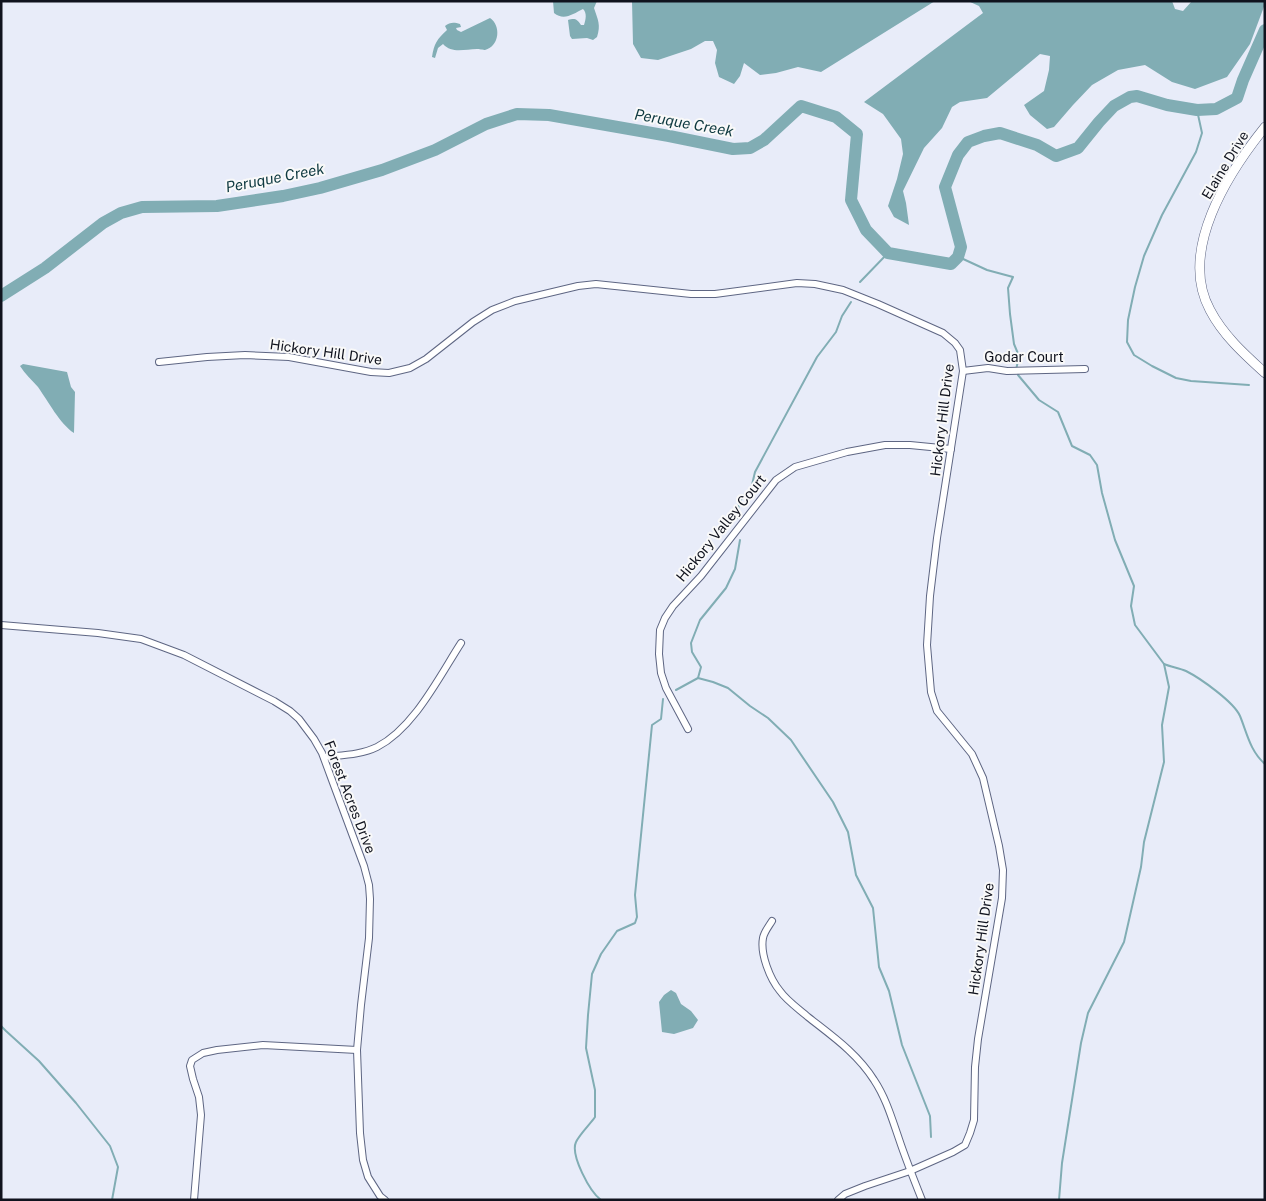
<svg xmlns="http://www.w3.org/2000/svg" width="1266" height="1201" font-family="'Public Sans',sans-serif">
<rect width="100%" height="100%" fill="#e8ecf9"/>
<!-- water -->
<g fill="#81adb4">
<path d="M553,1h44l-3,7c4,12 7,17 3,29l-4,3 -6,-2 -15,1 -2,-3 -2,-16c7,-2 9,-1 13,5h3c2,-6 3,-12 -1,-16 -10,5 -19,12 -29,4z"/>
<path d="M632,1h303l-114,71 -23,-5 -22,6 -16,2 -16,-12 -4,13 -6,8 -15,-7 -4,-14 2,-13 -4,-9h-8l-14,8 -33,11 -17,-2 -8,-14z"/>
<path d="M968,1h204l3,8 8,2 9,-10h73v3l-15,40 -23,33 -32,12 -23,-7 -27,-17 -27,5 -26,15 -19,20 -19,22 -7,2 -17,-14 -6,-10 20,-14 5,-21 1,-14 -10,-2 -53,44 -27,4 -8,5 -10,21 -18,20 -21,43 3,12 3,22 -15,-8 -6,-11 9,-27 6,-25 -2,-15 -18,-25 -19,-12 119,-89 -4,-7z"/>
<path d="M490,18c11,7 10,28 -5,32 -1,0 -7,-1 -8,-1 -12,0 -25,5 -34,-5l-5,4 -3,10 -3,-1c2,-13 5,-18 15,-27l-2,-4c5,-4 9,-4 15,-2l1,3 -5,1 1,2 4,2z"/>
<path d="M23,364l44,8 4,15 4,5 -1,41c-14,-9 -26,-32 -36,-46 -6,-7 -13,-13 -18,-21z"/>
<path d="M671,990l5,3 5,11 10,7 7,9 -5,8 -19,6 -12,-2 -3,-30 5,-7z"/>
</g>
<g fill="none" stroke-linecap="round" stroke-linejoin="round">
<!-- stream -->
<g stroke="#81adb4" stroke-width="2">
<path d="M1197,110l5,23 -6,19 -34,63 -18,41 -9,31 -7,33 -1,22 7,13 18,11 24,12 15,3 58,4"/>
<path d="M951,264l10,-6 26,12 26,7 -5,11 2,26 4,30 5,12 -3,14"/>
<path d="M860,282l28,-29"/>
<path d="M1018,375l21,25 19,12 14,34 18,9 7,10 5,28 13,47 19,46 -3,20 4,19 29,39 5,23 -7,38 2,37 -20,80 -3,25 -17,75 -36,71 -7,30 -19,120 -3,37"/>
<path d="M737,518l2,-15 5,-8 7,-6 4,-17 62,-115 19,-25 6,-16 9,-14"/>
<path d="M1164,664c7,3 15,4 22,7 14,7 48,31 54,45 7,17 10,35 25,48"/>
<path d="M698,678l3,-11 -9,-15 -1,-9 9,-23 26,-32 9,-19 5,-29"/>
<path d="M676,690l22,-12 15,4 15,6 22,18 18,12 23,22 42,62 15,30 8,43 17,33 6,59 10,24 13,54 28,71 1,21"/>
<path d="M1,1026l5,5 33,30 37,42 34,43 8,21 -6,33"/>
<path d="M601,1200c-11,-8 -31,-45 -25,-58 3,-7 15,-19 19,-25v-27l-9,-42 2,-33 4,-41 9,-20 16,-23 18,-8 2,-6 -2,-22 17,-170 9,-6 2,-20"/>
</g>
<!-- river -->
<path stroke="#81adb4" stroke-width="12" d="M1,296l44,-28 58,-45 18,-10 21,-6 75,-1 66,-10 37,-8 62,-18 53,-20 51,-26 31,-10 32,1 120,21 64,13 17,-1 14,-8 37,-34 35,11 21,17 -6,66 15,30 22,23 63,11 7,-7 3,-10 -16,-60 13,-32 10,-13 16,-6 16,-3 37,12 19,11 22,-8 21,-26 15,-16 16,-9 7,-1 30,9 30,5 19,-1 21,-11 6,-18 22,-50"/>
<!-- street casing -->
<g stroke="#5e6683" stroke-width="8">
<g id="street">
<path d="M159,362l48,-5 38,-2 44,2 82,15 18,1 21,-5 16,-9 47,-37 19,-12 23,-9 63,-15 18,-2 95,10h24l82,-11 18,1 28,6 35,14 65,29 12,10 5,7 3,21 -26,167 -7,58 -3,49 4,47 6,19 35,43 11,24 16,68 4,24 -1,28 -24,141 -3,28 -1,53 -4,13 -5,12 -12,7 -43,19 -45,15 -20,8 -7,6"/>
<path d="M963,371l25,-3 19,3 78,-2"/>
<path d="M1,625l97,8 43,6 43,16 90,46 16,10 9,8 15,20 8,14 10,27 32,86 5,19 1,14 -1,39 -8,67 -4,45 3,83 3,27 5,17 12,19 5,4"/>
<path d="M688,729l-22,-41 -5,-15 -2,-19 1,-24 5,-12 8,-12 28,-30 75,-96 19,-13 52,-15 38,-7h25l41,4"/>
<path d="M324,757c17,-2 37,-2 53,-10 37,-19 62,-70 84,-104"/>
<path d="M772,921c-3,5 -8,11 -9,17 -3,16 7,41 17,53 7,10 19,18 28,26 24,19 49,36 66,63 12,18 18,39 25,59 7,21 15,41 23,61"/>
<path d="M194,1200l7,-85 -2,-18 -6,-18 -3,-13 2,-6 11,-7 14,-3 46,-5 94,5"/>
</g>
</g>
<!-- secondary casing -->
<g stroke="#5e6683" stroke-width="10">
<path id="secondary" d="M1265,127c-37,46 -87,124 -55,183 13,25 34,44 55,63"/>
</g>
<!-- street -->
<use href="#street" stroke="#fff" stroke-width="6"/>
<!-- secondary -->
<use href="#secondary" stroke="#fff" stroke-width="9"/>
</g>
<g text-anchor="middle" stroke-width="4" stroke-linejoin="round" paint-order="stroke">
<!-- street labels -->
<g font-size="14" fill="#10131e" stroke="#f9f9f9">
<text transform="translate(1225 165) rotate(-59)" y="5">Elaine Drive</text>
<text transform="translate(326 352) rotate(8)" y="5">Hickory Hill Drive</text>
<text x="1024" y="362">Godar Court</text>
<text transform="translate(942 420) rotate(-83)" y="5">Hickory Hill Drive</text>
<text transform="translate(721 528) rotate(-51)" y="5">Hickory Valley Court</text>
<text transform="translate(350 797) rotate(69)" y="5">Forest Acres Drive</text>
<text transform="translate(981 939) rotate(-82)" y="5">Hickory Hill Drive</text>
</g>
<!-- water labels -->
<g font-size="15" font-style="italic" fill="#0e3940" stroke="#f9f9f9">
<text transform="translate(684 123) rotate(10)" y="5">Peruque Creek</text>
<text transform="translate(275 178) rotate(-11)" y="5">Peruque Creek</text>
</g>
</g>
<!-- border -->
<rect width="1266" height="1201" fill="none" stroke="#10131e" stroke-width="5"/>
</svg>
